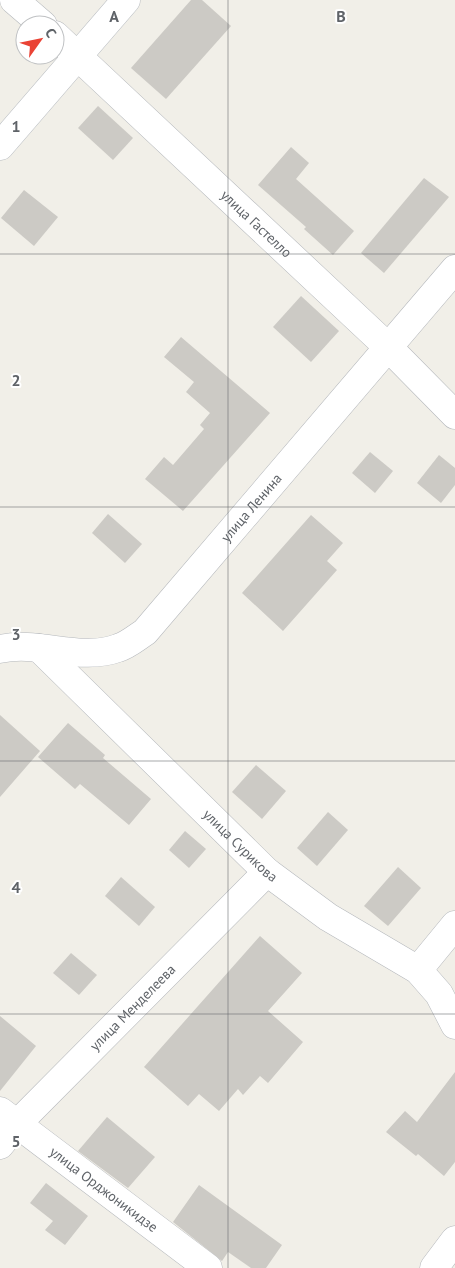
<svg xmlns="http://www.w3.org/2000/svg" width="455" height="1268" font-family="'PT Sans',sans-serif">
<rect width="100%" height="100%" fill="#f1efe8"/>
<!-- building -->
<g fill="#cccac5">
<path d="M191,0h11l29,26 -65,73 -35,-31z"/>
<path d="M98,106l35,32 -20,22 -35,-32z"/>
<path d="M291,147l18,16 -13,16 58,52 -21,24 -29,-26 2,-2 -48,-42z"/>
<path d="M424,178l25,19 -65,76 -23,-20z"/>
<path d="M24,190l34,27 -24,29 -33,-28z"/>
<path d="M301,296l38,35 -28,31 -38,-35z"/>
<path d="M181,337l89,76 -87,98 -38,-32 19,-22 9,8 31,-36 -4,-4 10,-12 -24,-21 8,-10 -30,-25z"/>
<path d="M370,452l23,19 -18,22 -23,-20z"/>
<path d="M439,455l16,13v17l-14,18 -24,-20z"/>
<path d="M108,514l34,30 -17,19 -33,-30z"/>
<path d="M311,515l32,28 -16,18 10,9 -54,61 -41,-38z"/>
<path d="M0,715l40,36 -40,46z"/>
<path d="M68,723l37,32 -2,3 48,41 -22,26 -49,-41 -5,5 -37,-32z"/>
<path d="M256,765l30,26 -24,28 -30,-27z"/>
<path d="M328,812l20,18 -31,36 -20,-18z"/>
<path d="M185,831l21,18 -17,19 -20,-18z"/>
<path d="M398,867l23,21 -33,38 -24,-20z"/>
<path d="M121,877l34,30 -16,19 -34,-30z"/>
<path d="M260,936l42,37 -34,38 35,31 -35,41 -8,-7 -17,19 -5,-6 -19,22 -20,-17 -11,12 -44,-39z"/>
<path d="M71,953l26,22 -18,20 -26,-22z"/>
<path d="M0,1016l36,30 -36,45z"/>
<path d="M455,1072v90l-11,14 -26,-22 -2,2 -30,-24 19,-21 12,11z"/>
<path d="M107,1117l48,40 -27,31 -50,-37z"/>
<path d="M46,1183l42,33 -23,29 -20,-15 8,-9 -23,-18z"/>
<path d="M199,1185l83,60 -16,23h-15l-23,-16 -6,9 -49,-39z"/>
</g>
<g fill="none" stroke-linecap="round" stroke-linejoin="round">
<!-- street casing -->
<g stroke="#b5b8bc" stroke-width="29">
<g id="street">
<path d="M14,0l29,25"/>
<path id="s1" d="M55,35l334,313 66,67"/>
<path id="s2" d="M39,648l228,224 61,45 90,53 21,24 16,31"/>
<path id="s3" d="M0,649c38,-9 80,13 118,-1 10,-3 19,-11 27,-16l310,-363"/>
<path d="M418,970l37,-45"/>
<path id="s4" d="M0,1111l208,157"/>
<path id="s5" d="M0,1145l17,-21 250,-252"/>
<path d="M434,1268l21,-28"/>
</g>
</g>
<!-- secondary casing -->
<g stroke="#b6babf" stroke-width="29">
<path id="secondary" d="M0,146l126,-146"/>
</g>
<!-- street -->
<use href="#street" stroke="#fff" stroke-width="28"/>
<!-- secondary -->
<use href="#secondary" stroke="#fff" stroke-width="28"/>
</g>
<!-- grid -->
<path fill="none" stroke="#5f6368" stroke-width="1" stroke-opacity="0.55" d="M228,0v1268M0,254h455M0,507h455M0,761h455M0,1014h455"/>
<g text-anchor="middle" stroke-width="4" stroke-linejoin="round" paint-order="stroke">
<!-- street labels -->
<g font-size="14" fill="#5f6368" stroke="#fff">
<text dy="5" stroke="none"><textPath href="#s1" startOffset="276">улица Гастелло</textPath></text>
<text dy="5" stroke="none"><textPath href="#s3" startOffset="314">улица Ленина</textPath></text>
<text dy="5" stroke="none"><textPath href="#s2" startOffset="282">улица Сурикова</textPath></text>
<text dy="5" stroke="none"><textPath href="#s5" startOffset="191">улица Менделеева</textPath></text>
<text dy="5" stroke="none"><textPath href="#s4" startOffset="130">улица Орджоникидзе</textPath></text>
</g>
</g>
<g font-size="16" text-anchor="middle" font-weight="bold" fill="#5f6368" stroke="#fff" stroke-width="4" stroke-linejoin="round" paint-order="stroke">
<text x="114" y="22">A</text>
<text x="341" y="22">B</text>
<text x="16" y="132">1</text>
<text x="16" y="386">2</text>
<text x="16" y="640">3</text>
<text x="16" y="893">4</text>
<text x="16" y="1147">5</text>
</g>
<!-- north arrow -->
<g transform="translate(40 40) rotate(57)"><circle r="24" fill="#ffffff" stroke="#bfc1c3"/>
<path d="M0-4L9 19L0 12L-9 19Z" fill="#ea4335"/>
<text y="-8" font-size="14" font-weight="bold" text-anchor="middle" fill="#5f6368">С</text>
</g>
</svg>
